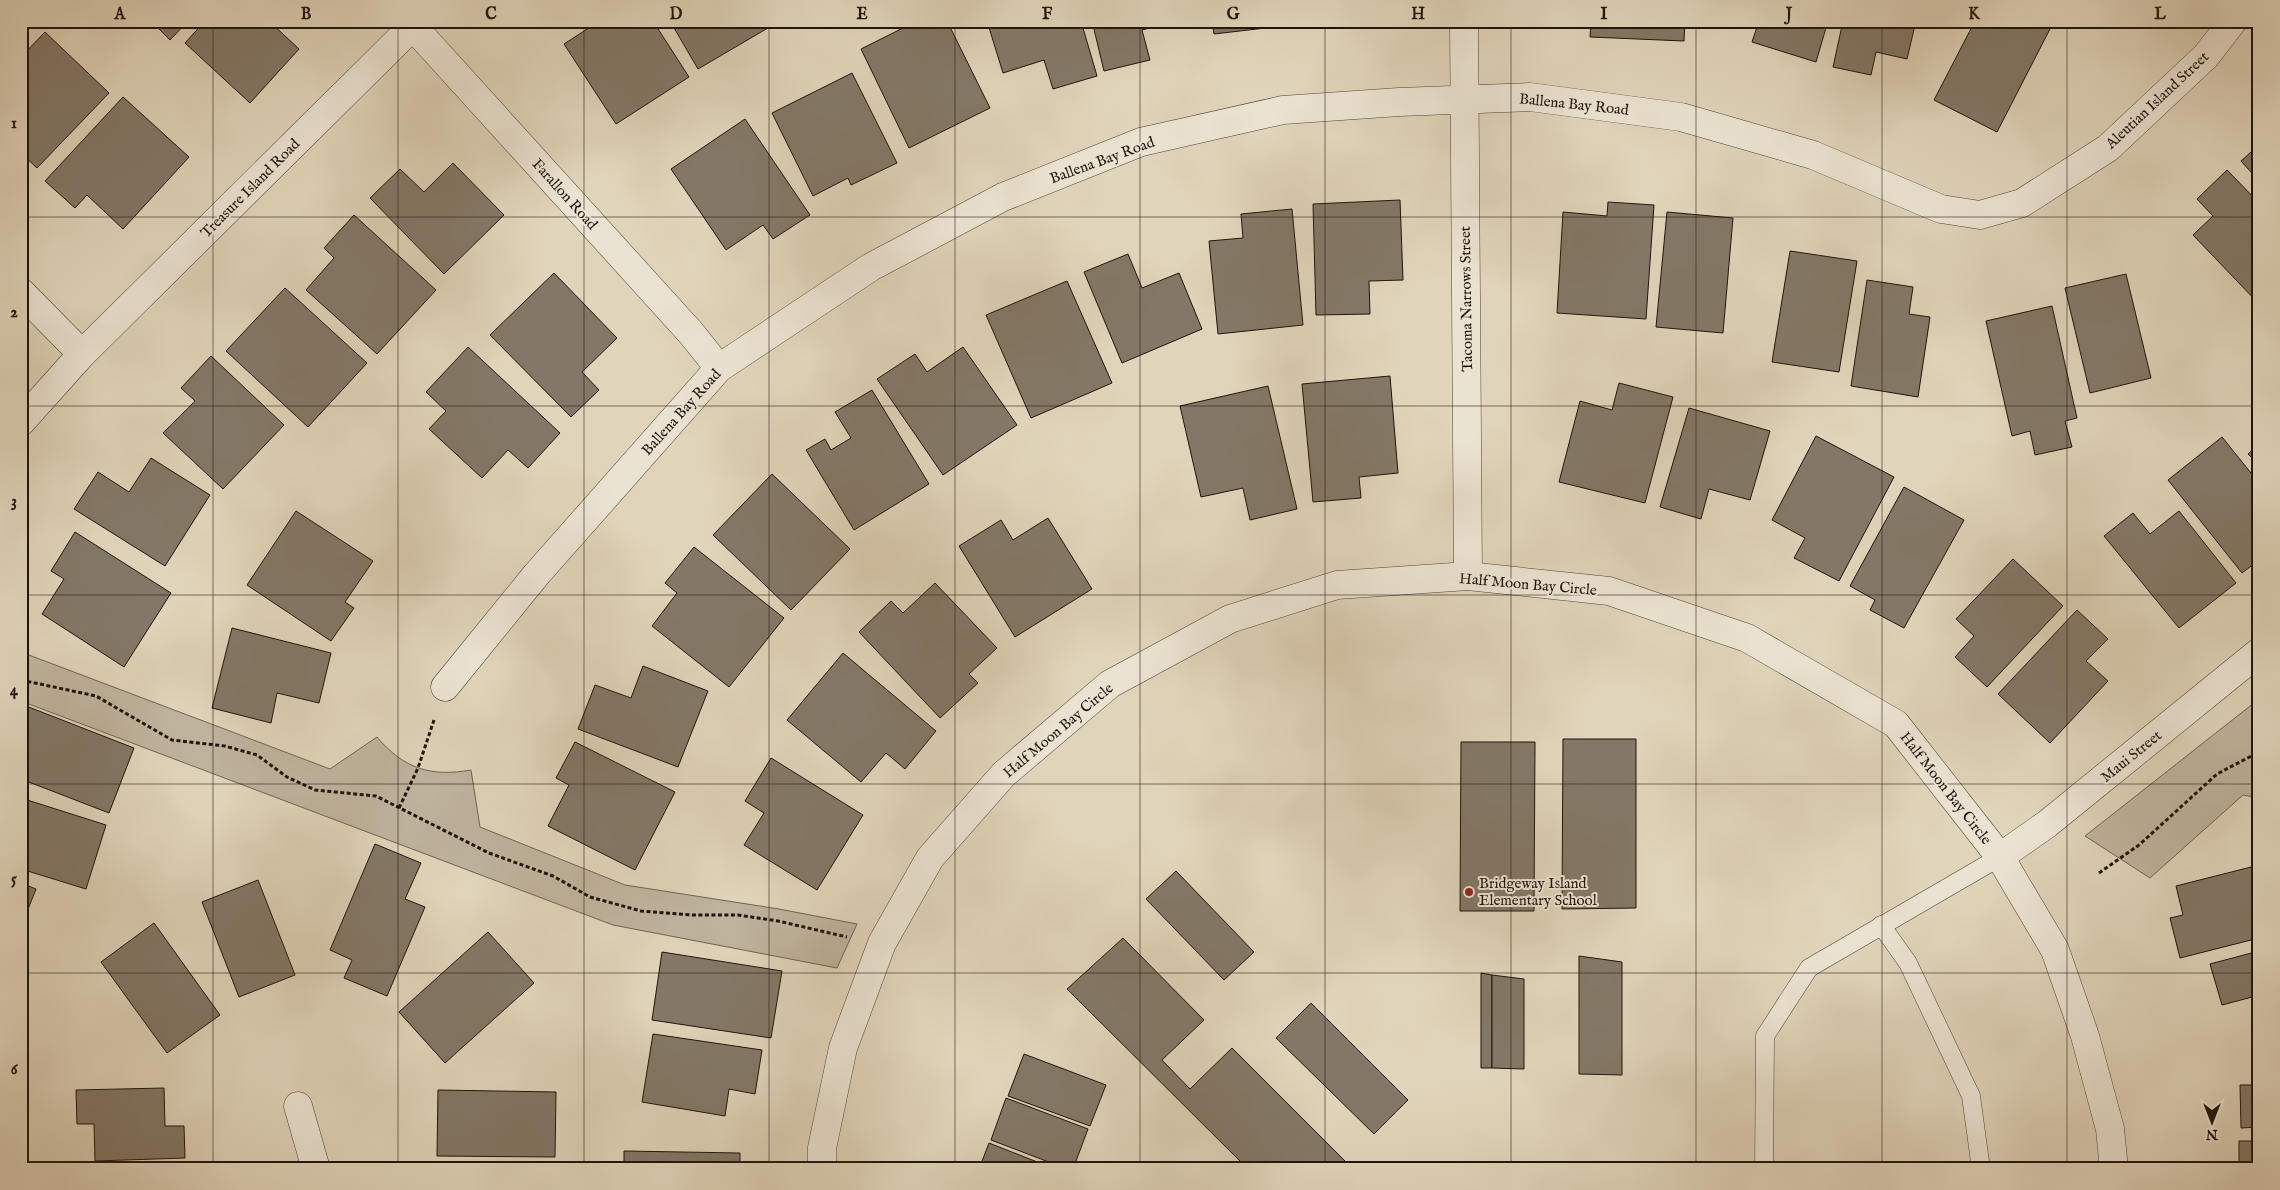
<svg xmlns="http://www.w3.org/2000/svg" width="2280" height="1190" font-family="'IM FELL English',serif">
<rect width="100%" height="100%" fill="#e0d4ba"/>
<filter id="stains"><feTurbulence type="fractalNoise" baseFrequency=".004" numOctaves="4"/><feColorMatrix values="0 0 0 0 .2 0 0 0 0 .09 0 0 0 0 .02 0 0 0 .5 -.17"/></filter>
<radialGradient id="worn" r=".72"><stop offset=".6" stop-color="#630" stop-opacity="0"/><stop offset="1" stop-color="#630" stop-opacity=".3"/></radialGradient>
<!-- green -->
<g fill="#bfb39d" stroke="#6e6455">
<path d="M21,652l309,117 47,-32c27,32 54,40 94,33l9,57 145,58 154,24 78,15 -20,44 -224,-43 -592,-224z"/>
<path d="M2259,699v99l-16,-3 -93,83 -65,-42z"/>
</g>
<!-- building -->
<g fill="#837867" stroke="#1e140d">
<path d="M151,21h37l-18,19z"/>
<path d="M205,21h64l30,28 -49,54 -65,-60z"/>
<path d="M594,21h59l36,56 -73,47 -52,-80 31,-20z"/>
<path d="M670,21h101l2,4 -75,44z"/>
<path d="M917,21h30l43,87 -81,40 -48,-99z"/>
<path d="M987,21h94l16,55 -44,13 -9,-29 -41,13z"/>
<path d="M1092,21h83l-33,9 8,30 -46,11z"/>
<path d="M1212,21h88v3l-86,10z"/>
<path d="M1591,21h94l-1,20 -94,-4z"/>
<path d="M1759,21h69l-12,41 -64,-20z"/>
<path d="M1843,21h73l-9,38 -31,-7 -5,23 -38,-8z"/>
<path d="M1975,21h65l11,6 -54,105 -63,-32z"/>
<path d="M45,32l64,61 -72,75 -16,-15v-40l2,-1 -2,-2v-53z"/>
<path d="M852,73l45,90 -46,22 -3,-7 -35,18 -41,-83z"/>
<path d="M123,97l66,60 -66,72 -36,-34 -12,13 -30,-27z"/>
<path d="M745,119l65,96 -37,24 -10,-14 -37,25 -55,-81z"/>
<path d="M2259,145v36l-18,-20z"/>
<path d="M453,163l51,52 -60,59 -74,-76 30,-29 24,23z"/>
<path d="M2227,170l32,33v101l-66,-69 20,-19 -16,-17z"/>
<path d="M1400,200l3,80 -34,1 1,33 -54,1 -3,-111z"/>
<path d="M1608,202l46,3 -8,114 -89,-6 6,-101 44,4z"/>
<path d="M1292,209l11,116 -85,9 -9,-93 34,-3 -2,-24z"/>
<path d="M1667,212l66,6 -10,115 -67,-6z"/>
<path d="M354,215l82,75 -59,64 -71,-64 28,-32 -10,-10z"/>
<path d="M1790,251l67,10 -18,111 -67,-10z"/>
<path d="M1128,254l14,34 37,-15 23,56 -80,34 -38,-91z"/>
<path d="M554,273l63,65 -35,34 17,18 -28,27 -81,-82z"/>
<path d="M2126,274l25,104 -61,15 -25,-105z"/>
<path d="M1867,280l46,7 -4,27 21,3 -12,80 -67,-11z"/>
<path d="M1067,281l45,102 -81,35 -45,-103z"/>
<path d="M285,288l82,75 -59,64 -82,-76z"/>
<path d="M2052,306l25,112 -12,3 7,26 -37,8 -5,-24 -18,5 -26,-115z"/>
<path d="M468,347l92,86 -32,35 -20,-18 -26,28 -53,-49 17,-18 -20,-19z"/>
<path d="M963,347l54,78 -74,50 -66,-96 38,-25 12,18z"/>
<path d="M211,356l73,69 -61,64 -60,-56 32,-32 -14,-13z"/>
<path d="M1390,376l8,97 -39,4 2,21 -48,4 -11,-118z"/>
<path d="M1619,383l54,14 -28,106 -86,-21 21,-81 32,9z"/>
<path d="M1268,386l29,123 -47,11 -7,-32 -42,9 -21,-91z"/>
<path d="M872,390l57,94 -75,46 -48,-80 19,-11 6,11 20,-12 -16,-26z"/>
<path d="M1689,408l81,23 -20,69 -41,-11 -8,30 -41,-12z"/>
<path d="M1816,436l78,41 -55,104 -45,-23 11,-20 -33,-18z"/>
<path d="M2222,437l37,46v77l-17,13 -74,-93z"/>
<path d="M2259,444v21l-11,-11z"/>
<path d="M151,458l59,37 -45,71 -91,-57 24,-37 31,20z"/>
<path d="M772,474l78,75 -59,61 -78,-75z"/>
<path d="M1904,487l60,33 -60,108 -34,-18 5,-10 -25,-14z"/>
<path d="M296,511l77,50 -28,41 9,6 -23,33 -84,-56z"/>
<path d="M2179,511l57,72 -57,45 -75,-92 29,-23 17,21z"/>
<path d="M1048,518l44,71 -77,48 -56,-91 42,-26 12,20z"/>
<path d="M75,532l96,61 -47,74 -82,-53 22,-35 -13,-8z"/>
<path d="M694,547l90,71 -55,69 -77,-61 25,-33 -12,-10z"/>
<path d="M2013,559l50,47 -76,81 -32,-30 19,-21 -18,-17z"/>
<path d="M935,583l62,65 -28,26 9,9 -38,35 -81,-86 32,-31 12,12z"/>
<path d="M2077,610l31,29 -22,22 22,20 -58,62 -52,-49z"/>
<path d="M232,628l99,25 -12,50 -42,-10 -6,30 -59,-15z"/>
<path d="M843,653l93,78 -31,38 -19,-16 -25,29 -74,-62z"/>
<path d="M643,666l65,25 -30,76 -100,-38 17,-44 36,13z"/>
<path d="M21,704l113,44 -25,65 -88,-34z"/>
<path d="M1563,739h73v169l-74,1z"/>
<path d="M575,742l100,50 -40,78 -87,-44 21,-41 -13,-7z"/>
<path d="M1461,742h74l-1,169h-74z"/>
<path d="M771,758l92,57 -46,75 -73,-45 20,-32 -19,-12z"/>
<path d="M21,798l85,27 -20,64 -65,-20z"/>
<path d="M375,844l46,19 -16,36 20,8 -38,89 -43,-18 8,-18 -22,-10z"/>
<path d="M2259,865v73l-79,20 -10,-40 13,-3 -7,-29z"/>
<path d="M1176,871l78,81 -30,28 -78,-81z"/>
<path d="M258,880l37,95 -56,22 -37,-95z"/>
<path d="M21,883l15,6 -15,38z"/>
<path d="M154,923l66,92 -53,38 -66,-91z"/>
<path d="M488,932l46,51 -89,80 -46,-51z"/>
<path d="M1123,938l81,82 -42,40 28,29 42,-41 120,120 -104,1 -181,-180z"/>
<path d="M2259,951v53l-3,-8 -34,9 -12,-41z"/>
<path d="M662,952l120,19 -11,67 -119,-18z"/>
<path d="M1579,956l43,6v113l-43,-1z"/>
<path d="M1481,973l11,2v93h-11z"/>
<path d="M1492,975l32,4v90l-32,-1z"/>
<path d="M1311,1003l97,97 -34,34 -98,-96z"/>
<path d="M653,1034l109,16 -7,44 -26,-5 -4,27 -83,-14z"/>
<path d="M1024,1054l82,31 -16,41 -82,-30z"/>
<path d="M2256,1059h3v68l-18,1 -1,-43h17z"/>
<path d="M164,1088l1,38h19l1,32 -90,3 -1,-37h-17l-1,-34z"/>
<path d="M438,1090l118,2 -1,65 -118,-1z"/>
<path d="M1006,1098l82,31 -15,40h-6l-76,-29z"/>
<rect x="2239" y="1141" width="20" height="28"/>
<path d="M989,1143l66,26h-76z"/>
<path d="M624,1151l116,2v16h-116z"/>
</g>
<g fill="none" stroke-linecap="round" stroke-linejoin="round">
<!-- service casing -->
<g stroke="#4e4438" stroke-width="19">
<g id="service">
<path d="M1881,925l27,38 63,133 10,73"/>
<path d="M1764,1169l1,-133 44,-68 191,-111"/>
</g>
</g>
<!-- minor casing -->
<g stroke="#4e4438" stroke-width="29">
<g id="minor">
<path d="M408,21l283,312 28,35"/>
<path d="M1464,21l4,555"/>
<path d="M21,292l61,62"/>
<path d="M21,422l61,-68 336,-333"/>
<path d="M445,687l91,-112 183,-207 152,-101 132,-70 138,-55 142,-32 116,-8 131,-5 151,20 132,38 128,54 39,6 42,-12 86,-55 98,-92 27,-35"/>
<path d="M2000,857l47,-33 212,-172"/>
<path d="M298,1106l18,63"/>
<path d="M822,1169v-21l21,-100 39,-105 48,-85 74,-84 106,-90 120,-65 107,-34 131,-9 141,15 138,47 149,86 104,133 55,93 30,86 25,93 4,40"/>
</g>
</g>
<!-- path -->
<g stroke="#1e140d" stroke-width="3" stroke-dasharray="4 2.5" stroke-linecap="butt">
<path d="M21,680l75,16 76,44 53,6 32,9 30,22 28,13 61,6 113,57 64,23 37,21 51,14 51,4h46l40,6 69,16"/>
<path d="M399,808l19,-40 16,-48"/>
<path d="M2099,873l40,-28 78,-71 42,-22"/>
</g>
<!-- service -->
<use href="#service" stroke="#ebe3d2" stroke-width="18"/>
<!-- minor -->
<use href="#minor" stroke="#ebe3d2" stroke-width="28"/>
</g>
<!-- grid -->
<path fill="none" stroke="#1e140d" stroke-width="1" stroke-opacity="0.55" d="M213,21v1148M398,21v1148M584,21v1148M769,21v1148M955,21v1148M1140,21v1148M1325,21v1148M1511,21v1148M1696,21v1148M1882,21v1148M2067,21v1148M21,217h2238M21,406h2238M21,595h2238M21,784h2238M21,973h2238"/>
<!-- markers -->
<circle fill="#8f2418" stroke="#ebe3d2" stroke-width="2" cx="1469" cy="892" r="5"/>
<g text-anchor="middle" stroke-width="4" stroke-linejoin="round" paint-order="stroke">
<!-- street labels -->
<g font-size="15" fill="#1e140d" stroke="#ebe3d2">
<text transform="translate(2157 100) rotate(-43)" y="5">Aleutian Island Street</text>
<text transform="translate(1574 104) rotate(6)" y="5">Ballena Bay Road</text>
<text transform="translate(1102 160) rotate(-20)" y="5">Ballena Bay Road</text>
<text transform="translate(250 188) rotate(-45)" y="5">Treasure Island Road</text>
<text transform="translate(565 194) rotate(48)" y="5">Farallon Road</text>
<text transform="translate(1466 299) rotate(-91)" y="5">Tacoma Narrows Street</text>
<text transform="translate(681 412) rotate(-48)" y="5">Ballena Bay Road</text>
<text transform="translate(1528 584) rotate(5)" y="5">Half Moon Bay Circle</text>
<text transform="translate(1058 730) rotate(-40)" y="5">Half Moon Bay Circle</text>
<text transform="translate(2131 756) rotate(-39)" y="5">Maui Street</text>
<text transform="translate(1946 788) rotate(52)" y="5">Half Moon Bay Circle</text>
</g>
<!-- poi labels -->
<g font-size="15" fill="#1e140d" stroke="#ebe3d2" text-anchor="start">
<text x="1479" y="888">Bridgeway Island<tspan x="1479" dy="17">Elementary School</tspan></text>
</g>
</g>
<!-- margin -->
<rect width="2280" height="1190" fill="none" stroke="#e0d4ba" stroke-width="55"/>
<!-- north arrow -->
<g transform="translate(2212 1122) rotate(180)" stroke="#ebe3d2" stroke-width="4" paint-order="stroke">
<path d="M0-4L9 19L0 12L-9 19Z" fill="#1e140d"/>
<text y="-8" font-size="14" font-weight="bold" text-anchor="middle" fill="#1e140d">N</text>
</g>
<rect x="28" y="28" width="2224" height="1134" fill="none" stroke="#1e140d" stroke-width="2"/>
<g font-size="16" text-anchor="middle" font-weight="bold" fill="#1e140d">
<text x="120" y="19">A</text>
<text x="306" y="19">B</text>
<text x="491" y="19">C</text>
<text x="676" y="19">D</text>
<text x="862" y="19">E</text>
<text x="1047" y="19">F</text>
<text x="1233" y="19">G</text>
<text x="1418" y="19">H</text>
<text x="1604" y="19">I</text>
<text x="1789" y="19">J</text>
<text x="1974" y="19">K</text>
<text x="2160" y="19">L</text>
<text x="14" y="128">1</text>
<text x="14" y="317">2</text>
<text x="14" y="506">3</text>
<text x="14" y="695">4</text>
<text x="14" y="884">5</text>
<text x="14" y="1074">6</text>
</g>
<rect width="100%" height="100%" filter="url(#stains)"/>
<rect width="100%" height="100%" fill="url(#worn)"/>
</svg>
